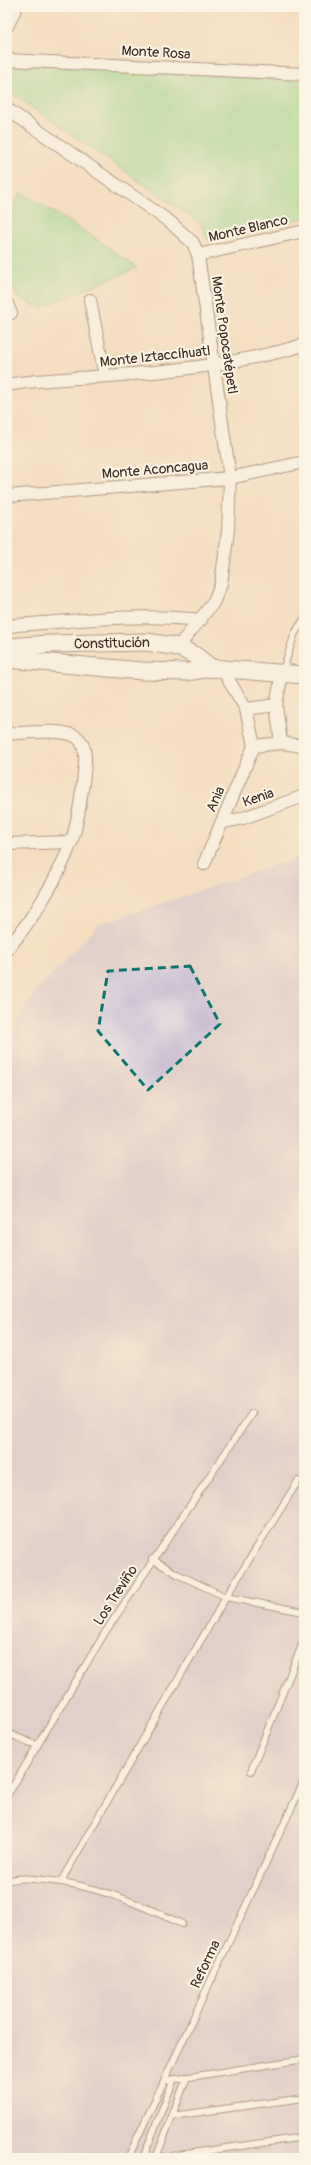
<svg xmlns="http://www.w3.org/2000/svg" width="311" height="2165" font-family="Pangolin,sans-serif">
<rect width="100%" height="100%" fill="#fcf5e5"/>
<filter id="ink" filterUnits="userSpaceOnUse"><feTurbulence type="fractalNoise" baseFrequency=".025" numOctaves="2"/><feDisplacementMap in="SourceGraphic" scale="8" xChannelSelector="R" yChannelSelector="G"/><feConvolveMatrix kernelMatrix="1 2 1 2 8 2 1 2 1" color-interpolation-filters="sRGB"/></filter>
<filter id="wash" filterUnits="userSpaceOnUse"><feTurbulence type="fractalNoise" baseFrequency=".012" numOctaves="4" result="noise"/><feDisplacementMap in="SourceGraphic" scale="16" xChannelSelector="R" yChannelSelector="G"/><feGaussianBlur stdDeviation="0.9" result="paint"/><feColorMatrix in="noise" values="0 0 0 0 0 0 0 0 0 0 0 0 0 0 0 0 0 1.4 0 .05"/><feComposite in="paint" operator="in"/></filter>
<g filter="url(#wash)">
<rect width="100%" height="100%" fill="#f4dec0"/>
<!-- industrial -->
<path fill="#cbbfd4" d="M303,856l1,1302h-297v-1115l25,-47 67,-73 13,-3z"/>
<!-- green -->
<g fill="#96de98" stroke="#68845b">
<path d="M10,63l294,17v138l-96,22 -8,-17 -193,-133v-18z"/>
<path d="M21,192l74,46 42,30 -97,40 -23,-11 -10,-20v-56z"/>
</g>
</g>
<g filter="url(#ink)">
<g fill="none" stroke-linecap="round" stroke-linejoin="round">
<!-- lane casing -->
<g stroke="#574536" stroke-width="8">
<g id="lane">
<path d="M282,673l13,-40 9,-14"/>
<path d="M152,1559l25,15 49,23 78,15"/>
<path d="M7,1733l29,12"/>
<path d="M251,1771l53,-131"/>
<path d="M7,1796l99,-165 146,-218"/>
<path d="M7,1881c13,-4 24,-2 37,-1 49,4 93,23 138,44"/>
<path d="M61,1881l165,-284 72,-116"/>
<path d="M164,2081l140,-22"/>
<path d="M172,2116l132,-18"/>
<path d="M128,2158l176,-377"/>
<path d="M143,2158l31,-79"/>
<path d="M156,2158l31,-81"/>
<path d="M157,2158l147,-21"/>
</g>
</g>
<!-- street casing -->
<g stroke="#574536" stroke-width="14">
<g id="street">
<path d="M7,27l9,-20"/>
<path d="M7,60l297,14"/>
<path d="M7,109l163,113 23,21 5,12 32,223 -2,53 -7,53 -8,19 -35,44"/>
<path d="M198,255l106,-24"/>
<path d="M90,300l15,76"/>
<path d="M7,304l4,9"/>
<path d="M7,385c33,-6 66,-6 100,-9 67,-5 132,-12 197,-31"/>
<path d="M7,496l223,-18 74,-16"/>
<path d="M7,626c65,-5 129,-13 194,-6"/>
<path d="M222,669l24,40 8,37"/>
<path d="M246,709l30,-4"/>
<path d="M7,734c15,-1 61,-7 72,5 10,11 5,31 4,44 -3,20 -5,41 -12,60 -15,39 -38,75 -64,107"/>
<path d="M281,743l-5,-38 6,-32"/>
<path d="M254,746l27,-3 23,3"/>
<path d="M221,823l22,-5 61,-22"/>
<path d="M7,844l64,-2"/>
<path d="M204,864l50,-118"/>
</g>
</g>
<!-- secondary casing -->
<g stroke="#574536" stroke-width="19">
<g id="secondary">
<path id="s1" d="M7,647l42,-3 98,-2 31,5 18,9 15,12"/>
<path d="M7,659l135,12 46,1 23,-4 93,7"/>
</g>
</g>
<!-- lane -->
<use href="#lane" stroke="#fff" stroke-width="6"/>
<!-- street -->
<use href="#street" stroke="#fff" stroke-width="12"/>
<!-- secondary -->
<use href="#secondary" stroke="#fff" stroke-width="17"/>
</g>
</g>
<!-- marked area -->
<path d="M0 0H311V2165H0ZM190,966l30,58 -72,66 -50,-59 10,-60z" fill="#f4dec0" fill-opacity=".55" fill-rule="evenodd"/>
<path fill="none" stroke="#0f766e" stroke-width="3" stroke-dasharray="8 5" stroke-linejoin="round" d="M190,966l30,58 -72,66 -50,-59 10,-60z"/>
<g text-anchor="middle" stroke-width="4" stroke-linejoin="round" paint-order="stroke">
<!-- street labels -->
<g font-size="14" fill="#3b2a1e" stroke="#fcf5e5">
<text transform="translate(156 52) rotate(3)" y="5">Monte Rosa</text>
<text transform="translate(248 228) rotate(-13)" y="5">Monte Blanco</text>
<text transform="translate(225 335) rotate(82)" y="5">Monte Popocatépetl</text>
<text transform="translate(155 356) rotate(-6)" y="5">Monte Iztaccíhuatl</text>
<text transform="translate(155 469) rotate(-5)" y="5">Monte Aconcagua</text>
<text dy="5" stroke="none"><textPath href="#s1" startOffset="105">Constitución</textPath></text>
<text transform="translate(258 797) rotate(-19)" y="5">Kenia</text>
<text transform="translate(215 799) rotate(-67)" y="5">Ania</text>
<text transform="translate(115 1595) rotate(-57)" y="5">Los Treviño</text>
<text transform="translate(205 1964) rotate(-65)" y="5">Reforma</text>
</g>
</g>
<!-- margin -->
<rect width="311" height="2165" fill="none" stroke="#fcf5e5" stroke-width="24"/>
</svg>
